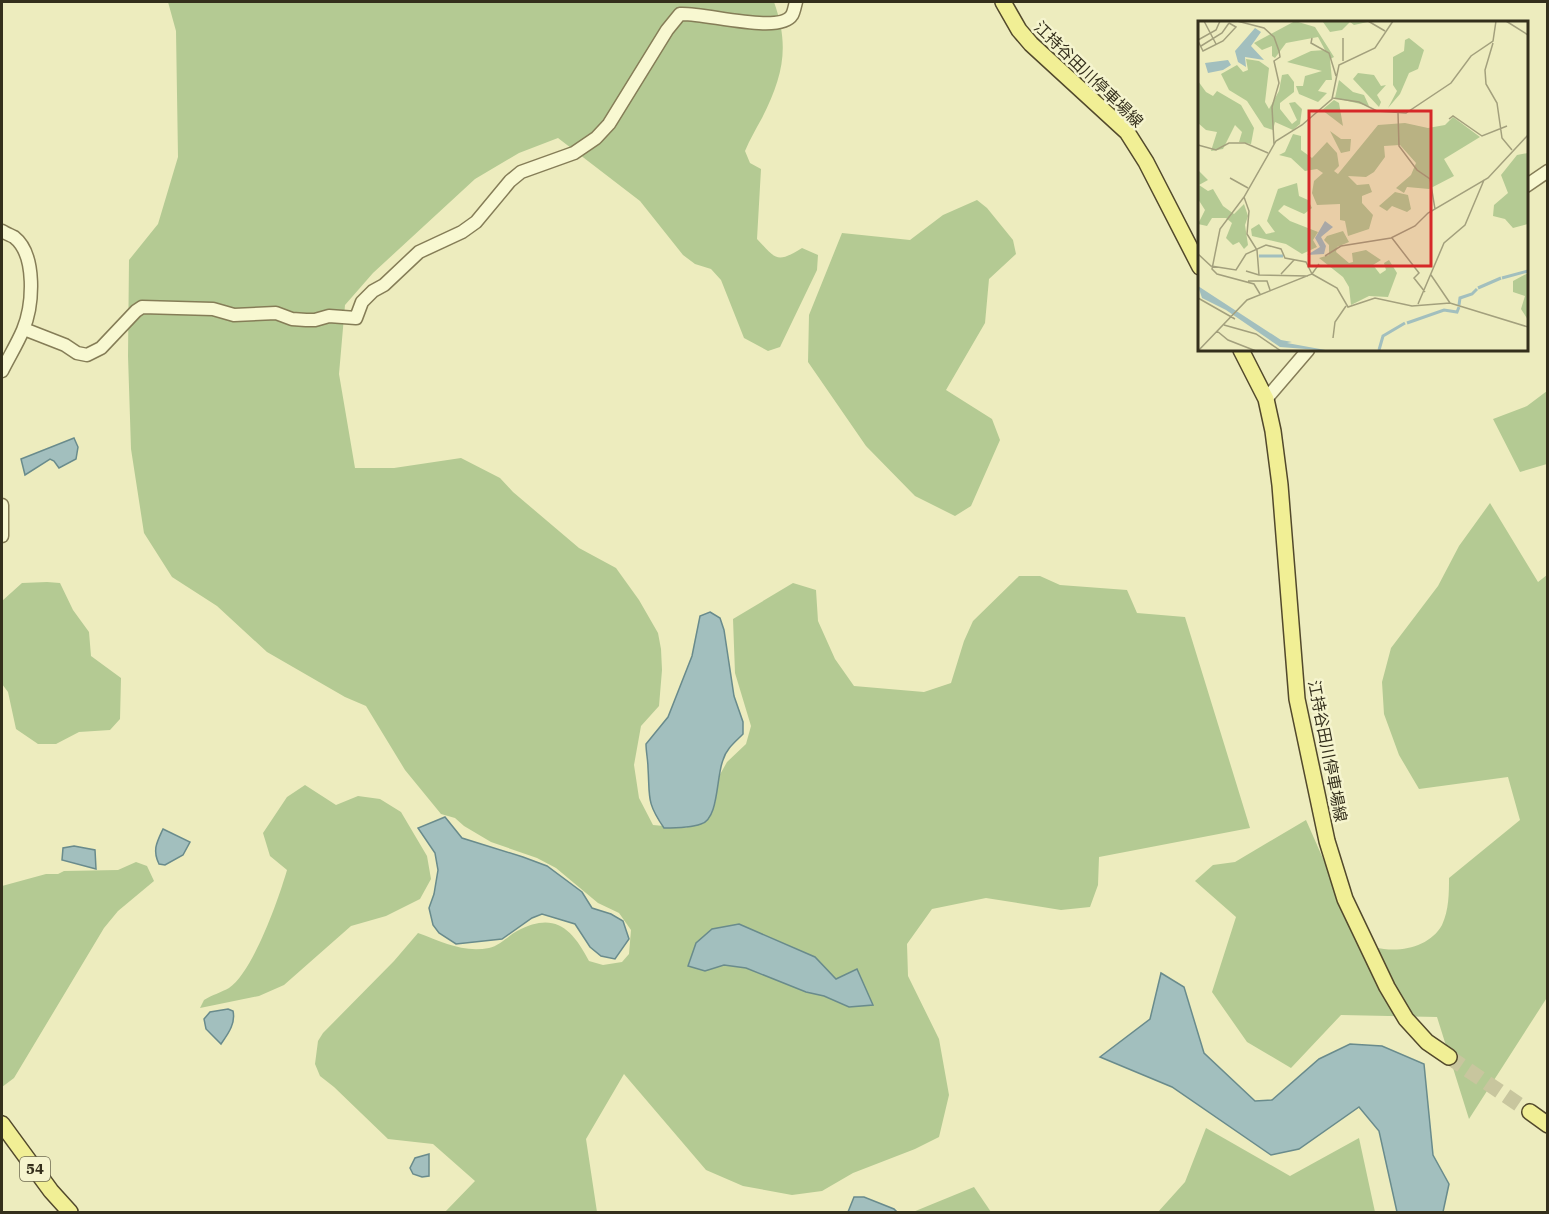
<svg xmlns="http://www.w3.org/2000/svg" width="1549" height="1214" font-family="'IBM Plex Serif','Noto Sans JP',serif">
<rect width="100%" height="100%" fill="#edecbe"/>
<!-- green -->
<g fill="#b4ca93">
<path d="M168,2h606c16,45 9,74 -12,116 -6,11 -12,21 -17,33l5,12 11,6 -4,70c19,20 19,25 45,9l16,7 -1,15 -37,77 -12,4 -24,-13 -23,-58 -10,-11 -16,-5 -12,-9 -43,-54 -82,-63 -39,15 -44,26 -102,94 -28,32 -6,69 16,94h39l67,-10 39,20 13,14 66,56 37,20 23,32 19,33 3,16 1,21 -3,36 -18,20 -7,39 5,33 14,27 33,3 19,-13 8,-28 14,-25 19,-18 5,-18 -16,-53 -2,-54 60,-36 23,7 2,31 17,38 19,27 70,6 27,-9 13,-42 9,-20 46,-45h21l20,9 67,5 10,23 48,4 65,211 -151,29 -1,28 -8,22 -29,3 -75,-12 -54,11 -25,35 1,32 31,63 10,56 -10,42 -24,12 -62,24 -31,18 -30,4 -49,-9 -37,-16 -82,-96 -38,65 11,73h-152l30,-31 -42,-37 -45,-5 -54,-52 -14,-11 -5,-12 3,-23 5,-8 71,-72 24,-28c25,9 45,20 71,15 10,-2 19,-12 28,-17 37,-20 55,-3 72,30l14,4 19,-3 7,-8 2,-24 -12,-17 -21,-10 -42,-35 -19,-10 -46,-16 -27,-16 -9,-8 -14,-4 -36,-44 -39,-64 -21,-9 -78,-45 -50,-46 -45,-29 -28,-44 -13,-84 -3,-93 1,-96 29,-36 20,-67 -2,-126z"/>
<path d="M977,200l10,8 26,32 3,14 -27,25 -4,44 -39,67 46,29 8,21 -29,66 -16,10 -40,-20 -49,-50 -58,-84 1,-47 33,-82 68,7 33,-25z"/>
<path d="M1547,391v73l-27,8 -27,-53 34,-13z"/>
<path d="M1490,503l48,79 9,-7 1,421 -79,123 -32,-102 -96,-2 -50,53 -44,-26 -35,-50 24,-75 -41,-36 18,-16 22,-3 71,-42 52,118c5,3 11,7 17,9 23,7 55,0 67,-22 7,-15 7,-32 7,-47l71,-58 -12,-43 -89,12 -20,-34 -15,-41 -2,-32 9,-34 47,-62 21,-40z"/>
<path d="M47,582l13,1 13,27 16,22 2,24 30,22 -1,41 -10,11 -31,2 -23,12h-18l-22,-15 -8,-37 -6,-8v-83l20,-18z"/>
<path d="M305,785l31,20 22,-9 22,3 21,13 26,44 4,23 -11,20 -34,17 -35,10 -67,59 -25,11 -59,12 4,-8c8,-5 18,-8 25,-12 24,-16 50,-90 58,-118l-17,-14 -7,-23 24,-36z"/>
<path d="M136,862l11,4 7,15 -36,30 -14,17 -90,150 -12,9v-201l44,-12h12l6,-3 54,-1z"/>
<path d="M1206,1128l84,48 69,-38 16,74h-217l27,-30z"/>
<path d="M974,1187l17,25h-78z"/>
</g>
<!-- water -->
<g fill="#a2bfbe" stroke="#698b8c" stroke-width="1.5">
<path d="M74,438l4,9 -2,12 -17,9 -5,-7 -4,-2 -25,16 -4,-16z"/>
<path d="M710,612l10,6 4,12 10,66 9,26v12c-8,8 -17,15 -20,26 -7,17 -4,59 -22,64 -11,4 -25,4 -37,4 -18,-26 -14,-31 -16,-60 0,-8 -2,-16 -2,-24l22,-27 24,-61 8,-40z"/>
<path d="M445,817l17,21 61,19 24,9 35,26 10,16 19,6 12,7 6,18 -14,20 -14,-3 -11,-9 -15,-23 -33,-10 -10,4 -30,21 -46,5 -17,-11 -6,-8 -4,-17 5,-14 4,-24 -3,-17 -17,-25z"/>
<path d="M163,829l27,13 -7,13 -18,10 -6,-1c-7,-14 -2,-22 4,-35z"/>
<path d="M74,846l21,4 1,19 -34,-9 1,-12z"/>
<path d="M739,924l76,33 21,22 21,-10 16,36 -24,2 -25,-11 -18,-4 -60,-24 -22,-3 -19,6 -17,-5 8,-23 16,-14z"/>
<path d="M1161,973l23,14 20,66 51,48 17,-1 47,-41 31,-15 32,2 42,18 9,91 16,29 -6,28h-46l-18,-81 -20,-24 -60,42 -28,6 -99,-68 -72,-30 50,-38z"/>
<path d="M228,1009l5,2c3,13 -6,24 -12,33l-15,-15 -2,-10 6,-7z"/>
<path d="M429,1154v22l-7,1 -9,-3 -3,-6 5,-10z"/>
<path d="M854,1197h10l30,12 3,3h-49z"/>
</g>
<g fill="none" stroke-linecap="round" stroke-linejoin="round">
<!-- major-tunnel -->
<path stroke="#c8c69e" stroke-width="15" stroke-dasharray="15 8" stroke-linecap="butt" d="M1449,1057l81,55"/>
<!-- minor casing -->
<g stroke="#857d57" stroke-width="15">
<g id="minor">
<path d="M1526,186l22,-15"/>
<path d="M2,231c3,2 8,4 12,6 23,18 19,69 9,93 -6,14 -14,27 -21,41"/>
<path d="M24,329l41,16 12,8 10,2 14,-7 35,-37 6,-4 71,2 21,6 42,-2 16,6 14,1h9l14,-4 27,2 6,-16 11,-11 11,-6 35,-33 43,-20 14,-10 34,-41 11,-9 53,-19 22,-15 13,-14 58,-94 13,-16c23,-2 100,21 112,1 2,-3 3,-10 4,-13"/>
<path d="M1266,399l42,-49"/>
<path d="M2,505v31"/>
</g>
</g>
<!-- major casing -->
<g stroke="#52492c" stroke-width="18">
<g id="major">
<path d="M1003,2l16,28 12,14 96,88 19,30 54,105"/>
<path d="M1241,350l25,49 7,32 7,54 17,214 30,142 18,58 42,88 19,32 21,23 22,15"/>
<path d="M1530,1112l18,13"/>
<path d="M2,1124l49,67 19,21"/>
</g>
</g>
<!-- minor -->
<use href="#minor" stroke="#f8f8d1" stroke-width="12"/>
<!-- major -->
<use href="#major" stroke="#f1ef95" stroke-width="15"/>
</g>
<g text-anchor="middle" stroke-width="5" stroke-linejoin="round" paint-order="stroke">
<!-- shield labels -->
<rect fill="#f5f4ce" stroke="#6e6a51" stroke-width="1.5" x="20" y="1157" width="30" height="24" rx="4.5"/>
<g font-size="15" font-weight="bold" fill="#342f1c">
<text x="35" y="1174">54</text>
</g>
<!-- street labels -->
<g font-size="16" fill="#342f1c" stroke="#f5f4ce">
<text transform="translate(1089 74) rotate(44)" y="6">江持谷田川停車場線</text>
<text transform="translate(1328 751) rotate(79)" y="6">江持谷田川停車場線</text>
</g>
</g>
<!-- overview -->
<g transform="translate(1198 21)">
<rect width="330" height="330" fill="#edecbe"/>
<path d="M97,0l20,6 19,30 -4,2 2,21h-6l-8,11 9,2 -9,9 -19,-8 -3,-8h7l2,-10 17,-5 -35,-9 24,-11 14,-1 -7,-13 -32,6 -11,15 -3,-2v-10l-10,4 -8,-7zM174,0l-18,4 -4,-3 -8,8 -12,2 -7,-10zM211,17l15,12 -6,19 -9,4 -9,21 -12,14 9,-17 -4,-6v-28l11,-6 1,-11zM48,38l13,2 10,7 -4,34 4,7 10,-18 3,-16 6,-1 6,8v10l-14,11v6l12,15 5,-4 -8,-17 6,-1 7,7 -2,15 -7,6 -18,-8 -2,8 -9,-3 -17,-26 -18,-11 -8,-16 16,-9 6,7 5,-2zM160,52l16,2 7,11 5,-1 -9,10 4,7 -2,5 -26,-28zM141,59l14,12 11,3 5,11 -34,-8zM0,60l8,11 7,4 4,-5 24,14 13,23 -3,16 -12,-2 3,-10 -7,-7 -12,24 -12,2 6,-19 -11,-2 -8,-7zM136,79l5,3 4,23 -21,-16zM255,96l27,20 -36,22 10,17 -25,13 -22,-2 -3,6 -8,-5 15,-13 5,-12 -16,-18 -16,1 1,11 -11,15 -8,5 -18,-1 9,9 12,-1 3,8 -10,4v7l11,12 -4,14 -21,7 -3,-15 -5,-1v-16l-23,1 -5,-12 2,-12 9,-8 -6,-4 -12,2 -14,-13 -12,-3 6,-3 8,-18 8,2v14l11,8 15,-16 10,11 2,13 -5,5 4,3 40,-49 27,-2 23,5 17,-3zM132,110l11,8h10l-1,12 -9,2zM330,132v71l-15,4 -8,-9 -12,-3 1,-11 14,-12 -7,-18 16,-20zM0,149l10,10 -9,5 9,6 5,-2 10,17 11,8 10,-10 4,12 -3,9 3,20 -4,4 -5,-7 -6,3 -7,-7 6,-15 -6,-5h-14l-5,8 -9,-2 7,-14 -7,-11zM99,162l2,13 9,4 4,8 -8,6 -20,-9 -6,6 12,10 28,11 -5,8 4,7 -15,7 -16,-10 -34,-8 -1,-7 8,-5 7,10 9,-2 -8,-11 11,-32zM197,171l13,3 3,14 -4,3 -15,-6 -5,5 -8,-5zM145,210l6,11 -12,5 -1,5 13,11 4,-1 -1,-9 14,-3 15,10 -8,5 7,9 6,-4 -2,-7 5,-3 8,13 -9,24 -19,-1 -18,9 -2,-18 -6,-10 -24,-19 10,-3v-10l-5,-5 3,-4zM330,252v47l-7,-11 4,-13 -12,-4v-11z" fill="#b4ca93"/>
<path d="M57,7l6,4 -10,14 13,14 -19,-3 1,10 -8,-5 -3,-11zM30,39l3,5 -8,5 -15,3 -3,-10zM127,200l8,6 -12,10 5,9 -2,8 -17,1 13,-8 -5,-9zM0,265l83,54 11,2 -5,1 44,8 -51,-4 -54,-37 -24,-12z" fill="#a2bfbe"/>
<path fill="none" stroke="#a2bfbe" stroke-width="3" d="M61,235h24M304,257l26,-7M280,267l23,-10M261,284l1,-7 12,-4 5,-5M209,302l37,-13 13,2 2,-5M181,329l4,-14 22,-13"/>
<path fill="none" stroke="#a3a07d" stroke-width="1.5" d="M6,0l12,23M39,0l27,7 10,9 5,14 1,6 -6,4 5,22 -7,24 2,37M170,0l17,10M308,0l22,14M114,17l-1,5 18,10 7,23M0,19l18,-10 4,-9M0,20l5,10 20,-10 13,-14 -7,-4M295,22l-8,27 1,14 11,19 5,35 10,12M3,25l21,-13 7,-10M145,40v-23M135,77l26,4 18,9 29,2 45,-30 20,-27 22,-15 3,-20M200,92l1,33 18,24 13,9 5,30M251,98l4,-3 29,20 25,-10M0,124l18,5 13,-7h16l23,10M32,157l18,10M46,176l5,14 -2,23 10,16 2,25M194,217l27,35 -5,5 11,14M0,233l13,12 25,4 10,-16 20,-9 15,4 4,9 21,4 6,12M127,235l16,-10 50,-8 24,-12 13,-13 60,-35 40,-43M48,250l13,4 49,1M83,253l13,-14M114,253l25,14 11,19 27,-9 37,8 38,-3 78,24M233,254l19,28M50,260h19l3,9M62,273l-6,-10 -37,-10 -5,-5 8,-40 24,-32 32,-56 26,-16 30,-26 7,-34 36,-17 18,-27M0,277l37,21M220,283l26,-61 21,-18 19,-45M26,304l32,9 25,17M19,310l11,9 28,11M135,317l2,-16 11,-16M0,330l49,-51 65,-26 7,-10"/>
<path fill="#d62828" fill-opacity="0.15" stroke="#d62828" stroke-width="3" d="M111,90h122v155h-122z"/>
<rect width="330" height="330" fill="none" stroke="#342f1c" stroke-width="3"/>
</g>
<!-- border -->
<rect width="1549" height="1214" fill="none" stroke="#342f1c" stroke-width="6"/>
</svg>
